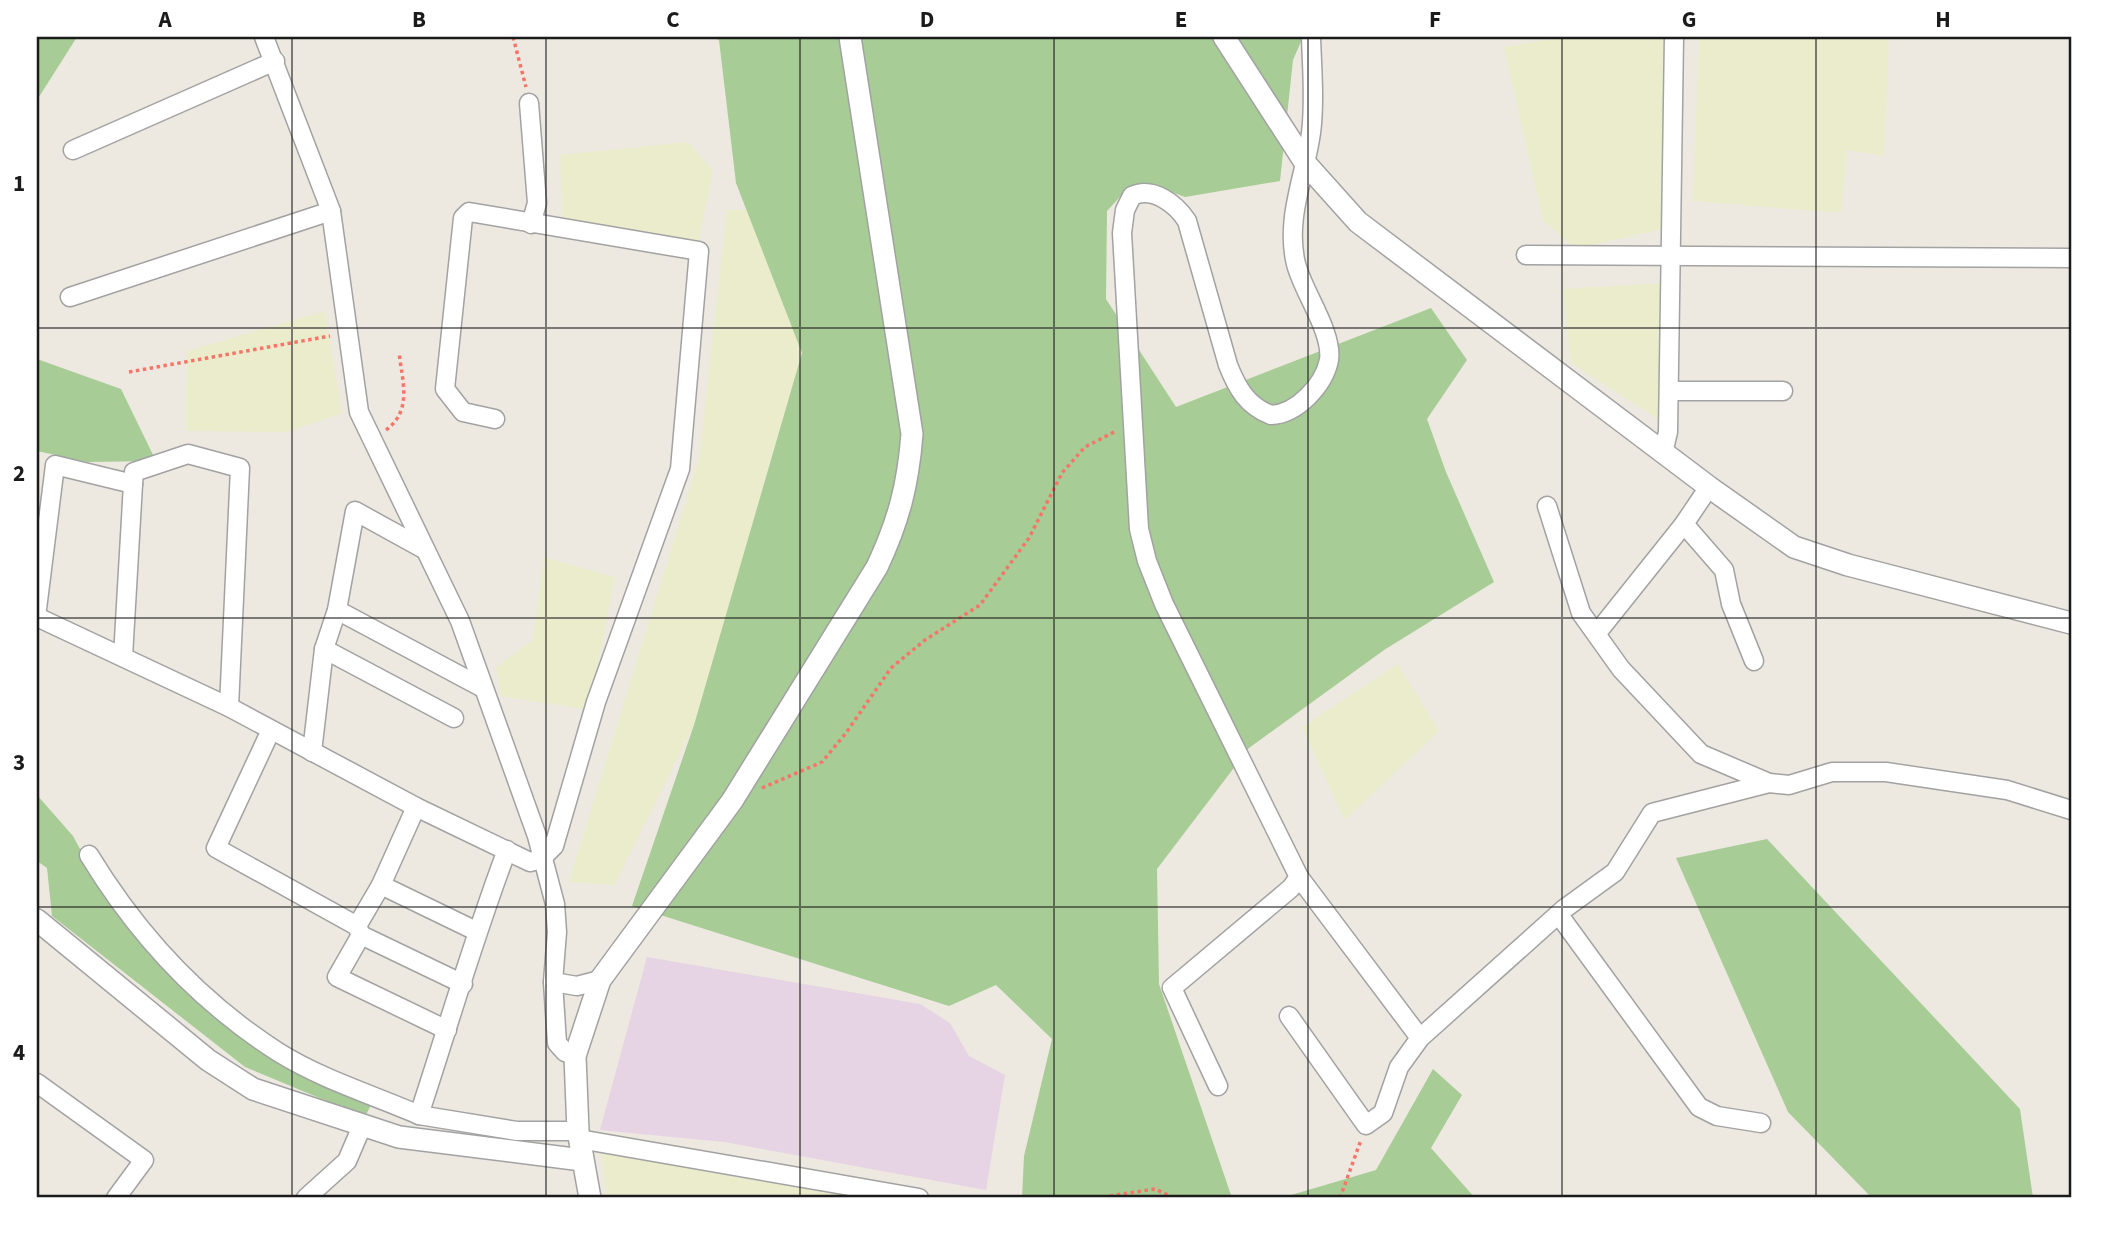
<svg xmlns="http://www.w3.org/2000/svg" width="2108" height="1235" font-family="'Source Sans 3',sans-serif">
<rect width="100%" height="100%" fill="#ede9e1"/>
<!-- industrial -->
<path fill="#e6d3e3" d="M647,957l273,47 30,19 19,33 36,19 -19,115 -262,-48 -124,-12z"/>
<!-- farmland -->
<g fill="#eaeccc">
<path d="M1563,37h108v190l-96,22 -32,-29 -39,-173z"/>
<path d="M1699,37h190l-5,119 -37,-6 -6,63 -148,-12z"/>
<path d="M688,142l25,29 -15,73 -135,-15 -3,-74z"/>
<path d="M727,210h62l13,143 -108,372 -80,160 -45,-3 130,-423z"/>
<path d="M1661,283v138l-90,-58 -8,-74z"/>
<path d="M325,311l17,102 -55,19 -101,-1 1,-80z"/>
<path d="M544,557l71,20 -26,133 -88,-14 -5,-29 37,-27z"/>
<path d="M1398,664l41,67 -94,89 -43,-93z"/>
<path d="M600,1148l303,50h-296z"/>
</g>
<!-- forest -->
<g fill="#a7cc96">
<path d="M37,37h40l-40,63z"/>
<path d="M710,37h593l-10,23 -13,121 -95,16 -32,-12 -24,2 -22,24 -1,88 70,108 255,-99 36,52 -40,59 19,53 48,110 -110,68 -135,98 -92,121 2,115 73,214h-210l2,-42 28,-117 -56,-54 -47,21 -317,-100 62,-181 108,-372 -66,-170 -17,-143z"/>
<path d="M37,359l84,30 35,72 -69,1 -50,-11z"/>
<path d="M37,795l36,41 35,65 60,70 204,132 -7,14 -120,-50 -193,-151 -5,-48 -10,-7z"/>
<path d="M1767,839l253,270 13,89h-161l-84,-86 -112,-254z"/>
<path d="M1433,1069l29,26 -31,53 44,50h-194l95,-28z"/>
</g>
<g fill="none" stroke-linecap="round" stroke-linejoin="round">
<!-- minor casing -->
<g stroke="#a2a2a2" stroke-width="21">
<g id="minor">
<path d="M264,37l67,174 28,201 101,209 77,215 18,68 2,28 -4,50 4,61 8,9 10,4"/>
<path d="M1311,37c1,32 4,64 0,96 -6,43 -26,86 -15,131 7,28 37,68 33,96 -5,25 -32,54 -58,55 -24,-9 -34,-27 -43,-50l-41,-144c-11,-17 -34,-35 -55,-25l-7,14 -3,23 17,296 8,32 17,43 135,273 121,161"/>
<path d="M529,103l8,100 -6,21"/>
<path d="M73,150l202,-89"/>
<path d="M1526,255l545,3"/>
<path d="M70,297l261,-86"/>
<path d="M1669,391h114"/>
<path d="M1663,453l5,-21 6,-395"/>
<path d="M1547,506l34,107 40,56 80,85 68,29 20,2 43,-13h54l121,18 64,20"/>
<path d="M1684,524l40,46 7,34 23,57"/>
<path d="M37,609l18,-144 78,19 1,-12 54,-18 52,14 -11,239"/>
<path d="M337,610l146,78"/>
<path d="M37,617l192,90 187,100 114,55 11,-3 13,-13 42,-144 84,-233 19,-218 -230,-39 -6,6 -18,171 18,23 32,7"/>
<path d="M1597,633l87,-109 25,-37"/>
<path d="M324,649l130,69"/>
<path d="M123,657l10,-173"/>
<path d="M271,730l-55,118 141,78"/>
<path d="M312,752l12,-103 13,-39 18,-99 67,37"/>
<path d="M416,807l-35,78 -24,41 4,9 -24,42 110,53"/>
<path d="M507,850c-33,87 -59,177 -88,265l98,16h61"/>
<path d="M89,855c48,79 111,147 189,197 43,27 95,43 141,63"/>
<path d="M381,885l95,46"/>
<path d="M1559,915l140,192 18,9 44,7"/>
<path d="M361,935l102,49"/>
<path d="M553,982l24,4 23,-6"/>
<path d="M1289,1016l77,109 17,-12 16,-46 21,-29 144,-129 51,-37 37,-59 117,-30"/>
<path d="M37,1083l107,77 -28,38"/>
<path d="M1218,1086l-46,-98 119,-100 8,-11"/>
<path d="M579,1139l340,59"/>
<path d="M306,1198l41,-37 15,-35"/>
</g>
</g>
<!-- tertiary casing -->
<g stroke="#a2a2a2" stroke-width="24">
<g id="tertiary">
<path d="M1224,37l82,127 52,58 351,265 85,60 54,18 223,58"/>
<path d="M37,920l171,140 45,29 146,48 183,23"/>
<path d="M590,1198l-12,-67 -3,-75 25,-76 132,-179 145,-234c22,-47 31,-82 35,-133l-62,-397"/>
</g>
</g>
<!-- path -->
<g stroke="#f77468" stroke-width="3.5" stroke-dasharray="3.5 3.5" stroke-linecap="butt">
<path d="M513,37l13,50"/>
<path d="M129,372l201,-36"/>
<path d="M386,430c27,-20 16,-49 13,-78"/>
<path d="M762,788l60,-26 24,-29 45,-65 34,-28 55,-35 49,-67 33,-65 23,-26 31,-16"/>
<path d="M1096,1198l59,-9 19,9"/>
<path d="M1340,1198l21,-58"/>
</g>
<!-- minor -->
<use href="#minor" stroke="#fff" stroke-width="18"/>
<!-- tertiary -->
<use href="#tertiary" stroke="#fff" stroke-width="21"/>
</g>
<!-- grid -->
<path fill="none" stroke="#1b1b1b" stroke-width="2" stroke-opacity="0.55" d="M292,37v1161M546,37v1161M800,37v1161M1054,37v1161M1308,37v1161M1562,37v1161M1816,37v1161M37,328h2034M37,618h2034M37,907h2034"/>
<!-- border -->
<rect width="2108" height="1235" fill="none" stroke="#ffffff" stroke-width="77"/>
<rect x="38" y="38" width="2032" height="1158" fill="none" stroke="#1b1b1b" stroke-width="2.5"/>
<g font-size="23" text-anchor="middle" font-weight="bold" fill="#1b1b1b">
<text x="165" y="27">A</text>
<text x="419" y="27">B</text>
<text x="673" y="27">C</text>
<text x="927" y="27">D</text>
<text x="1181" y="27">E</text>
<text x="1435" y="27">F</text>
<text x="1689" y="27">G</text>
<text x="1943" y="27">H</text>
<text x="19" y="191">1</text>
<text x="19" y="481">2</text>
<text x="19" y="770">3</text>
<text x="19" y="1060">4</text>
</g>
</svg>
